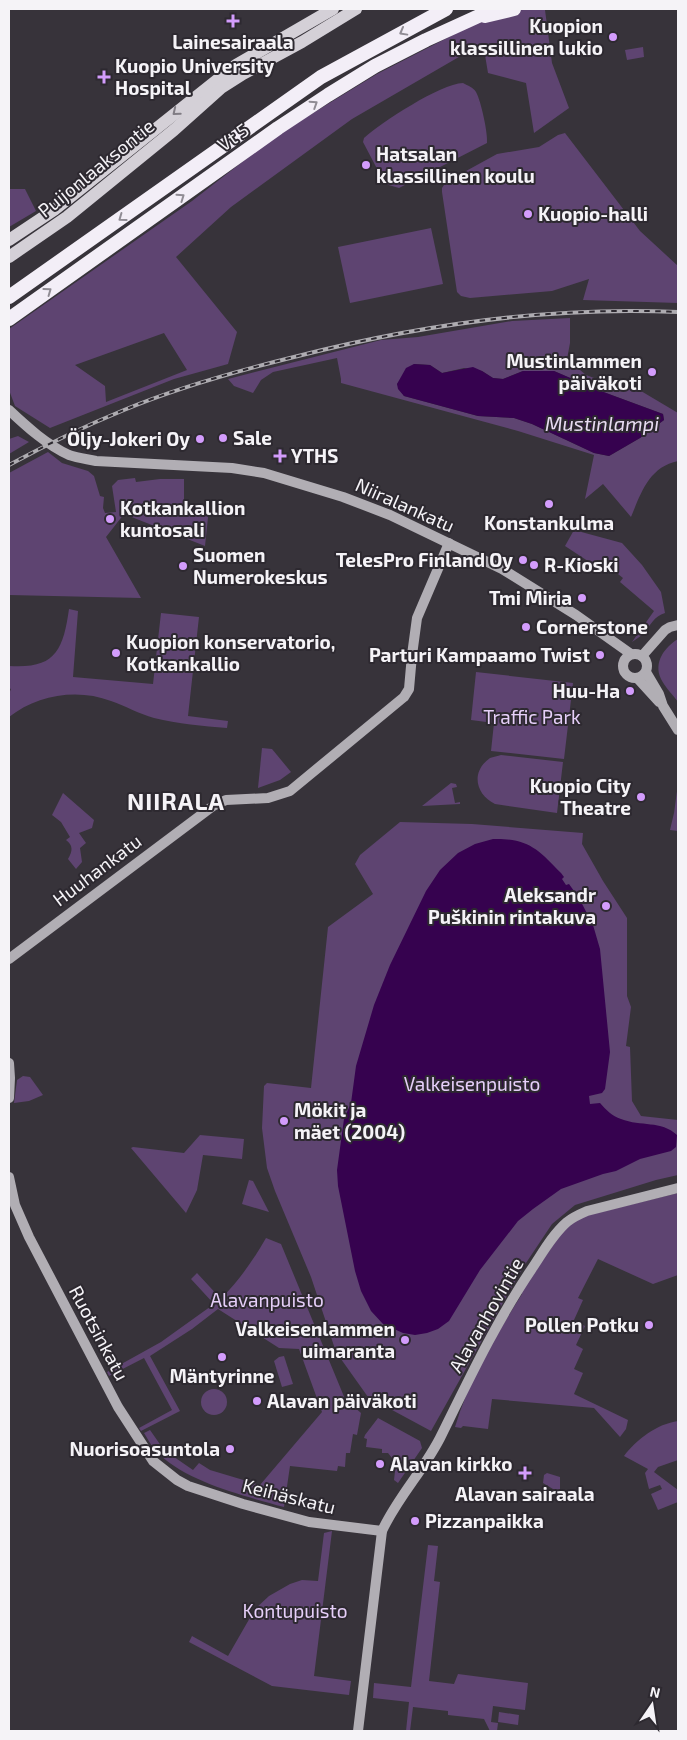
<svg xmlns="http://www.w3.org/2000/svg" width="687" height="1740" font-family="'Exo 2',sans-serif">
<rect width="100%" height="100%" fill="#37333a"/>
<!-- green -->
<g fill="#5e4471" fill-rule="evenodd">
<path d="M525,9h29l-9,1 7,53 17,45 -35,25 -8,-50 -38,-10 -5,-30 -131,76 -121,88 -55,50 61,75 -9,32 -54,15 -124,49 -35,-22 -6,-16v-61l183,-128 85,-66 100,-61 107,-55zM164,333l23,37 -81,32 -1,-16 -30,-21z"/>
<path d="M643,47l1,10 -17,3 -2,-10z"/>
<path d="M463,83c5,3 10,4 13,9 5,9 12,41 11,51l-88,45 -14,-4 -22,-42 1,-4c18,-16 76,-54 99,-55z"/>
<path d="M565,133l75,98 38,35v37l-95,-3 6,-21 -37,12 -82,7 -9,-2 -4,-4 -15,-100v-4l4,-6 51,-28 42,-7 19,-12z"/>
<path d="M9,189h16l11,22 -27,16z"/>
<path d="M431,228l12,56 -93,19 -12,-56z"/>
<path d="M570,318v25l-3,16 19,16 19,7 36,9 37,22v48c-29,6 -37,32 -47,56l-28,-33 -18,15 9,-44 -76,-24 -177,-48v-4l-4,-21 -64,14 -12,8 -8,13 -19,-7 -6,-7 153,-39 37,-3 94,-16zM414,364l16,1 12,8 22,-5 18,3 11,7 10,1 20,-8h31l44,19 65,24 1,6 -24,18 -31,18 -15,-3 -62,-29 -18,-6 -36,-2 -74,-20 -7,-12z"/>
<path d="M18,436l11,6 -20,12v-15z"/>
<path d="M48,452l14,11 26,8 6,5 6,20 4,1 -1,11 2,5 11,-1 -4,-26 6,-6 17,-2 1,4 24,-3h24v25l25,4 -4,38 -81,-32 -18,23 35,61 -132,-3v-122z"/>
<path d="M574,530l48,13 20,22 19,27 4,21c-11,3 -15,13 -22,21 -3,3 -7,5 -11,8l22,-31 -34,-29 3,-4 -15,-12 -5,5 -38,-25z"/>
<path d="M69,609l9,2 -5,66 80,7 8,-71 38,4 -11,99 40,5 -1,7c-24,-2 -49,-4 -73,-10 -15,-4 -28,-12 -43,-17 -34,-13 -74,-6 -102,16v-23l2,-5 -2,-1v-22c46,3 54,-15 60,-57z"/>
<path d="M678,639v63c-5,-7 -13,-15 -17,-23 -8,-17 4,-32 17,-40z"/>
<path d="M476,672l97,11 -9,76 -73,-8 3,-28 -23,-3z"/>
<path d="M262,748l10,1 19,23 -11,8 -22,8z"/>
<path d="M501,755l62,7 -6,51 -62,-9c-19,-9 -25,-32 -5,-46 3,-1 8,-2 11,-3z"/>
<path d="M451,783l5,1 1,3 -5,1 3,15 5,-1v2l-38,2z"/>
<path d="M678,784v47l-8,-1 4,-17z"/>
<path d="M63,793l31,27 -2,8 -13,5 7,10 -6,5 2,14 -6,7 -8,-10c5,-8 5,-14 -2,-19l4,-3 -9,-15 -9,-7z"/>
<path d="M400,822l72,2 111,9 -1,11 21,37 24,37v78l4,11 -5,39 4,1 2,54 9,15 37,4v55l-22,5 -81,25 -23,19 -30,45 -91,162 -63,-34 -32,-45 -25,-75 -36,-86 -8,-23 -5,-40 2,-42 3,-3 44,5 17,-161 45,-33 -18,-30 5,-9z"/>
<path d="M23,1076l7,1 13,18 -14,6 -15,2 3,-23z"/>
<path d="M200,1135l44,4 -2,20 -39,-4 -6,35 -11,23 -55,-65 2,-1 51,6z"/>
<path d="M249,1180l4,1 16,31 -27,-8z"/>
<path d="M678,1193v82l-25,9 -55,-25 -20,39 5,2 -9,20 11,6 -9,19 7,4 -9,20 9,4 -9,21 54,26 -2,9 -6,8 -26,-29 -102,-9 -4,30 -25,-3 -2,2 -6,-1c14,-48 40,-90 67,-133l-1,-2 41,-60 18,-15z"/>
<path d="M266,1238l15,6 64,155 16,14 -4,22 -4,-1 -3,19h-4l-1,14 -7,-1 -1,5 -47,-5 -6,41c-39,-11 -94,-24 -124,-52 -7,-6 -11,-14 -16,-22l6,-3 14,20 29,20 6,-7 11,7 50,15 62,-73 -23,-63 -20,-1 -61,-39 -26,20 -42,27 30,55 -39,20 -2,-3 33,-18 -28,-52 -35,18 -2,-4 54,-30 53,-38 -23,-25 6,-6 24,26c18,-19 32,-38 45,-61z"/>
<path d="M284,1356l9,28 -11,3 -8,-26 5,-4z"/>
<circle cx="214" cy="1402" r="13"/>
<path d="M378,1418l42,23 2,7 -24,35 -4,-3 2,-17 -5,-1 1,-4 -4,-5h-6v-4l-16,-2 1,-8 -3,-1 1,-3z"/>
<path d="M678,1421v39l-20,7 -4,5 24,18v12l-20,8 -7,-16 11,-5 -2,-4 -11,4 -4,-16 3,-4 -24,-13c13,-17 33,-32 54,-35z"/>
<path d="M547,1473l13,4v12l-2,3 -15,-9 1,-8z"/>
<path d="M332,1531l-18,145 37,5 -2,14 -77,-9 -83,-44 3,-6 36,20 27,-47 14,-13 21,-12 12,-4 16,1 6,-48z"/>
<path d="M428,1545l10,1 -4,35 6,1 -11,99 25,3 4,-10 70,9 -3,27 -32,-4 -2,16 7,1 -1,8h-7l-6,-12 -36,-4v-4l-35,-4 -3,24h-4l3,-29 -36,-4 1,-15 37,4z"/>
<path d="M499,1712l20,3 -1,10 -20,-3z"/>
</g>
<!-- water -->
<g fill="#36024f">
<path d="M414,364l16,1 12,8 31,-6 9,4 11,7 10,1 20,-8h31l44,19 65,24 1,6 -24,18 -31,18 -15,-3 -62,-29 -18,-6 -36,-2 -74,-20 -6,-7 -1,-5 9,-16z"/>
<path d="M493,839c35,-1 45,10 68,34l3,4 -2,2 4,6 3,-1 10,14 14,27 7,24 10,103 -5,37 -3,4 -13,3 1,8 10,-1c6,7 12,13 21,16 20,8 40,1 56,16l-1,12 -5,4 -31,8 -24,12 -13,3 -42,15 -28,20 -15,12 -38,49 -31,51 -11,8 -11,4 -12,2 -12,-2 -20,-9 -12,-13 -10,-20 -6,-20 -17,-85 -1,-16 7,-51 7,-16 5,-37 18,-61 16,-40 36,-74 14,-21 18,-17 17,-9z"/>
</g>
<g fill="none" stroke-linecap="round" stroke-linejoin="round">
<!-- secondary -->
<g stroke="#b1aeb4" stroke-width="10">
<path d="M9,410c18,17 38,35 60,45 9,3 18,4 27,6l136,7 32,5 79,24 47,18 112,54 74,46 55,39"/>
<circle cx="635" cy="666" r="12"/>
<path d="M642,656l23,-26 5,-3 8,-2"/>
<path d="M646,672l13,22 4,12 15,24"/>
<path d="M638,679l21,23"/>
<path d="M9,959l204,-153 13,-6 42,-2 22,-7 114,-94 5,-8 3,-34 5,-37 32,-75"/>
<path d="M9,1063l1,15 -1,20"/>
<path d="M9,1177l6,28 14,32 89,170 35,54 24,19 11,6 55,18 66,18 73,9"/>
<path d="M358,1731l24,-200c16,-35 44,-63 60,-97 28,-57 55,-114 91,-167 10,-15 20,-33 34,-45 6,-5 13,-8 20,-11l91,-23"/>
</g>
<!-- primary -->
<g stroke="#d4d0d7" stroke-width="12">
<path d="M9,240l45,-30 182,-145 97,-56"/>
<path d="M9,257l58,-40 107,-87 47,-42 22,-14 59,-32 54,-33"/>
</g>
<!-- highway -->
<g stroke="#f3eef7" stroke-width="14">
<path d="M485,16l29,-7"/>
<path d="M9,297l312,-220 125,-68"/>
<path d="M9,319l269,-191 50,-33 47,-29 51,-26 68,-31"/>
</g>
<!-- rail casing -->
<g stroke="#aeacb1" stroke-width="4">
<path id="rail" d="M9,465c37,-20 76,-39 115,-55 55,-23 113,-39 170,-53 125,-32 255,-51 384,-45"/>
</g>
<!-- rail -->
<use href="#rail" stroke="#2d2930" stroke-width="2" stroke-dasharray="5.5" stroke-linecap="butt"/>
</g>
<!-- one-way arrows -->
<defs><path id="oneway-chevron" d="M-2-3.5L2.5 0L-2 3.5" fill="none" stroke-width="1.6" stroke-linecap="round" stroke-linejoin="round" transform="scale(1.25)"/></defs>
<g stroke="#908c94">
<use href="#oneway-chevron" transform="translate(403 32) rotate(151)"/>
<use href="#oneway-chevron" transform="translate(314 104) rotate(-33)"/>
<use href="#oneway-chevron" transform="translate(181 197) rotate(-35)"/>
<use href="#oneway-chevron" transform="translate(122 218) rotate(144)"/>
<use href="#oneway-chevron" transform="translate(48 291) rotate(-36)"/>
</g>
<use stroke="#807c84" href="#oneway-chevron" transform="translate(176 112) rotate(141)"/>
<!-- markers -->
<g fill="#d39cfc" stroke="#2d2930" stroke-width="2">
<path d="M230.5 13.5h5v5h5v5h-5v5h-5v-5h-5v-5h5z"/>
<circle cx="613" cy="37" r="5"/>
<path d="M101.5 69.5h5v5h5v5h-5v5h-5v-5h-5v-5h5z"/>
<circle cx="366" cy="165" r="5"/>
<circle cx="528" cy="214" r="5"/>
<circle cx="652" cy="372" r="5"/>
<circle cx="223" cy="438" r="5"/>
<circle cx="200" cy="439" r="5"/>
<path d="M277.5 448.5h5v5h5v5h-5v5h-5v-5h-5v-5h5z"/>
<circle cx="549" cy="504" r="5"/>
<circle cx="110" cy="519" r="5"/>
<circle cx="523" cy="560" r="5"/>
<circle cx="534" cy="565" r="5"/>
<circle cx="183" cy="566" r="5"/>
<circle cx="582" cy="598" r="5"/>
<circle cx="526" cy="627" r="5"/>
<circle cx="116" cy="653" r="5"/>
<circle cx="600" cy="655" r="5"/>
<circle cx="630" cy="691" r="5"/>
<circle cx="641" cy="797" r="5"/>
<circle cx="606" cy="906" r="5"/>
<circle cx="284" cy="1121" r="5"/>
<circle cx="649" cy="1325" r="5"/>
<circle cx="405" cy="1340" r="5"/>
<circle cx="222" cy="1357" r="5"/>
<circle cx="257" cy="1401" r="5"/>
<circle cx="230" cy="1449" r="5"/>
<circle cx="380" cy="1464" r="5"/>
<path d="M522.5 1465.5h5v5h5v5h-5v5h-5v-5h-5v-5h5z"/>
<circle cx="415" cy="1521" r="5"/>
</g>
<g text-anchor="middle" stroke-width="4" stroke-linejoin="round" paint-order="stroke">
<!-- poi labels -->
<g font-size="19" font-weight="bold" fill="#f5f3f7" stroke="#2d2930" text-anchor="start">
<text x="603" y="33" text-anchor="end">Kuopion<tspan x="603" dy="22">klassillinen lukio</tspan></text>
<text x="233" y="49" text-anchor="middle">Lainesairaala</text>
<text x="115" y="73">Kuopio University<tspan x="115" dy="22">Hospital</tspan></text>
<text x="376" y="161">Hatsalan<tspan x="376" dy="22">klassillinen koulu</tspan></text>
<text x="538" y="221">Kuopio-halli</text>
<text x="642" y="368" text-anchor="end">Mustinlammen<tspan x="642" dy="22">päiväkoti</tspan></text>
<text x="233" y="445">Sale</text>
<text x="190" y="446" text-anchor="end">Öljy-Jokeri Oy</text>
<text x="291" y="463">YTHS</text>
<text x="120" y="515">Kotkankallion<tspan x="120" dy="22">kuntosali</tspan></text>
<text x="549" y="530" text-anchor="middle">Konstankulma</text>
<text x="193" y="562">Suomen<tspan x="193" dy="22">Numerokeskus</tspan></text>
<text x="513" y="567" text-anchor="end">TelesPro Finland Oy</text>
<text x="544" y="572">R-Kioski</text>
<text x="572" y="605" text-anchor="end">Tmi Miria</text>
<text x="536" y="634">Cornerstone</text>
<text x="126" y="649">Kuopion konservatorio,<tspan x="126" dy="22">Kotkankallio</tspan></text>
<text x="590" y="662" text-anchor="end">Parturi Kampaamo Twist</text>
<text x="620" y="698" text-anchor="end">Huu-Ha</text>
<text x="631" y="793" text-anchor="end">Kuopio City<tspan x="631" dy="22">Theatre</tspan></text>
<text x="596" y="902" text-anchor="end">Aleksandr<tspan x="596" dy="22">Puškinin rintakuva</tspan></text>
<text x="294" y="1117">Mökit ja<tspan x="294" dy="22">mäet (2004)</tspan></text>
<text x="639" y="1332" text-anchor="end">Pollen Potku</text>
<text x="395" y="1336" text-anchor="end">Valkeisenlammen<tspan x="395" dy="22">uimaranta</tspan></text>
<text x="222" y="1383" text-anchor="middle">Mäntyrinne</text>
<text x="267" y="1408">Alavan päiväkoti</text>
<text x="220" y="1456" text-anchor="end">Nuorisoasuntola</text>
<text x="390" y="1471">Alavan kirkko</text>
<text x="525" y="1501" text-anchor="middle">Alavan sairaala</text>
<text x="425" y="1528">Pizzanpaikka</text>
</g>
<!-- street labels -->
<g font-size="19" fill="#f5f3f7" stroke="#2d2930">
<text transform="translate(233 137) rotate(-35)" y="7">Vt 5</text>
<text transform="translate(96 168) rotate(-39)" y="7">Puijonlaaksontie</text>
<text transform="translate(405 505) rotate(24)" y="7">Niiralankatu</text>
<text transform="translate(97 870) rotate(-37)" y="7">Huuhankatu</text>
<text transform="translate(486 1315) rotate(-60)" y="7">Alavanhovintie</text>
<text transform="translate(99 1333) rotate(62)" y="7">Ruotsinkatu</text>
<text transform="translate(289 1496) rotate(14)" y="7">Keihäskatu</text>
</g>
<!-- park labels -->
<g font-size="19" fill="#e6cff9" stroke="#2d2930">
<text x="532" y="724">Traffic Park</text>
<text x="472" y="1091">Valkeisenpuisto</text>
<text x="267" y="1307">Alavanpuisto</text>
<text x="295" y="1618">Kontupuisto</text>
</g>
<!-- water labels -->
<g font-size="20" font-style="italic" fill="#e8dcf2" stroke="#2d2930">
<text x="602" y="431">Mustinlampi</text>
</g>
<!-- district labels -->
<g font-size="24" font-weight="bold" letter-spacing="1" fill="#f5f3f7" stroke="#2d2930">
<text x="176" y="810">NIIRALA</text>
</g>
</g>
<!-- border -->
<rect width="687" height="1740" fill="none" stroke="#f5f3f7" stroke-width="20"/>
<!-- north arrow -->
<g transform="translate(652 1705) rotate(13)" stroke="#2d2930" stroke-width="4" paint-order="stroke">
<path d="M0-4L9 19L0 12L-9 19Z" fill="#f5f3f7"/>
<text y="-8" font-size="14" font-weight="bold" text-anchor="middle" fill="#f5f3f7">N</text>
</g>
</svg>
